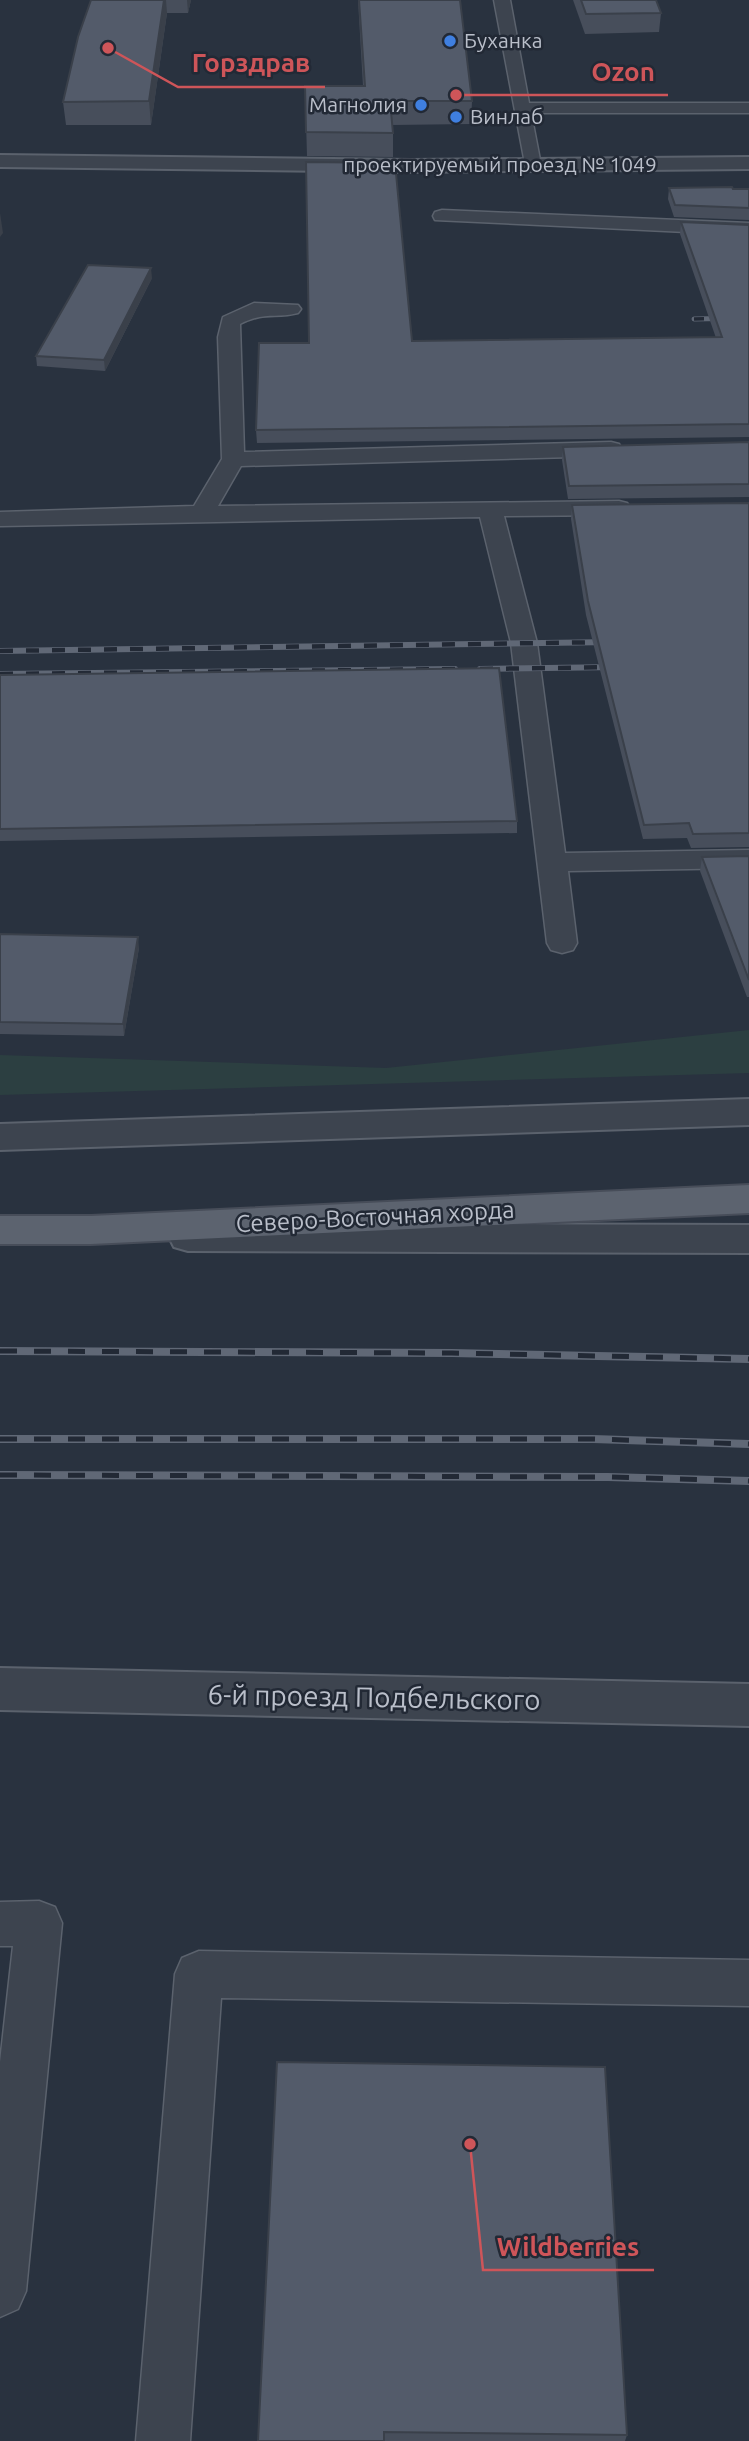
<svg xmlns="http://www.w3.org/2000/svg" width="749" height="2441" font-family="Ubuntu,sans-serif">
<rect width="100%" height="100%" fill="#29323f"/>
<!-- green -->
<path fill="#2c3f41" d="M749,1030v43l-749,22v-40l386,13z"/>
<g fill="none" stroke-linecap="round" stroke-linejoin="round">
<!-- lane casing -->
<g stroke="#5b626d" stroke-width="3">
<g id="lane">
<path d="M494,0h16l19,103h220v10h-218l10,52 -9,5 -6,-1z"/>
<path d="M442,210l307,13v12l-314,-15 -2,-4 2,-4z"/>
<path d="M254,303l44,2 3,4 -3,4c-24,6 -32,-2 -58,11l4,128 367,-10 8,2 3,5 -3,5 -8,2 -370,10 -23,40 401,-5 8,2 4,5 -4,5 -8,2 -115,1 33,127 28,210 184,-3v18l-181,3 9,72 -4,7 -11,3 -11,-3 -4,-7 -36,-300 -31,-126 -480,9v-14l194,-6 28,-47 -4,-122 5,-20z"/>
<path d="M39,1901l16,6 7,16 -36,368 -8,18 -18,8v-255l13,-116h-13v-44z"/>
<path d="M199,1951l550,9v46l-528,-8 -31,443h-54l39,-467 7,-16z"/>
</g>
</g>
<!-- street casing -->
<g stroke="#5b626d" stroke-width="4">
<g id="street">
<path d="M0,155l411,5 338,-3v12l-338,3 -411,-5z"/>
<path d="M749,1099v26l-749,25v-26z"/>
<path d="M188,1223l561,2v28l-561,-2 -14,-4 -5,-10 5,-10z"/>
<path d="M0,1668l749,16v42l-749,-16z"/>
</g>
</g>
<!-- primary casing -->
<g stroke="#474d59" stroke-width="4">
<path id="primary" d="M749,1185v28l-658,31h-91v-28h91z"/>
</g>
<!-- lane -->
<use href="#lane" fill="#3d444f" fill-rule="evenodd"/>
<!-- street -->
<use href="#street" fill="#3d444f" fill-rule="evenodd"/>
<!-- primary -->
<use href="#primary" fill="#5c636f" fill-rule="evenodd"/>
<!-- rail-far2 casing -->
<g stroke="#606876" stroke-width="5">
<path id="rail-far2" d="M694,319l55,-1"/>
</g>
<!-- rail-far1 casing -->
<g stroke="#606876" stroke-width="6">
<g id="rail-far1">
<path d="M0,651l613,-9"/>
<path d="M480,669l140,-2"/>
<path d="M0,674l455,-5"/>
</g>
</g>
<!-- rail casing -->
<g stroke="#606876" stroke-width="8">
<g id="rail">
<path d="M0,1351l452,2 297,6"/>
<path d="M0,1439h593l156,5"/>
<path d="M0,1475l608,2 141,4"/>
</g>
</g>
<!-- rail-far2 -->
<use href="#rail-far2" stroke="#222935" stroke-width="3.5" stroke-dasharray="10" stroke-linecap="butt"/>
<!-- rail-far1 -->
<use href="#rail-far1" stroke="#222935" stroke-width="4.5" stroke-dasharray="13" stroke-linecap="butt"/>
<!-- rail -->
<use href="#rail" stroke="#222935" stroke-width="5" stroke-dasharray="17" stroke-linecap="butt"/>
</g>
<!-- wall -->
<g fill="#474e5b">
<path d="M91,0h100l-3,13h-21l-16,112h-85l-3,-23z"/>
<path d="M358,0h102l12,101 -1,23 -78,1v32l-86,-1 -2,-70h58z"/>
<path d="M573,0h83l5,13 -2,19 -74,2z"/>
<path d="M669,188l80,1v31l-75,-3 -6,-18z"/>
<path d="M681,222l68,3v212l-492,6 -1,-13 156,-89 304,-3 -36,-104z"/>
<path d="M152,278l-47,93 -68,-5 -1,-10z"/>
<path d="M749,442v55l-181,2 -6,-39 1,-13z"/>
<path d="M749,503v344l-58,1 -4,-10 -44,1 -57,-224 -15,-96 1,-14z"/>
<path d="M0,675l517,146v12l-517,8z"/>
<path d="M749,856v141h-2l-47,-126 2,-14z"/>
<path d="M0,934l139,14 -15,88 -124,-2z"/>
<path d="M277,2062l350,373 -2,6h-367z"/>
</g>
<!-- shaded-wall -->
<g fill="#3a404a">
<path d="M164,0h2l1,13 -16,112 -2,-24z"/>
<path d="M187,0h4l-3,13z"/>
<path d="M0,213l3,20 -3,4z"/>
<path d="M151,268l1,10 -47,93 -1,-11z"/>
<path d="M138,937l1,11 -15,88 -1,-12z"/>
</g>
<!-- building -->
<g fill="#535b6a" stroke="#3a404a" stroke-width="2">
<path d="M91,0h73l-15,101 -86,1 15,-65z"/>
<path d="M359,0h101l12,101h-82l3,32 -87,-1 -1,-46h60z"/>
<path d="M581,0h75l5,13 -75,1z"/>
<path d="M306,162l89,1 17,178 310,-4 -41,-115 68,3v199l-493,6 3,-87h50z"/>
<path d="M732,187l1,2h16v19l-74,-3 -6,-17z"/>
<path d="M88,265l63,3 -47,92 -68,-4z"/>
<path d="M749,442v42l-180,2 -6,-39z"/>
<path d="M749,503v330l-56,1 -4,-11 -45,2 -56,-224 -16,-96z"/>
<path d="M499,668l18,153 -517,8v-154z"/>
<path d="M749,856v124l-47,-123z"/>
<path d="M0,934l138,3 -15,87 -123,-2z"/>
<path d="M277,2062l328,5 22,368 -243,-3v9h-126z"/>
</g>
<!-- markers -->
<g fill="#3f7fe0" stroke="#222935" stroke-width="2.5">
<circle cx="450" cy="41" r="7"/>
<circle cx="421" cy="105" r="7"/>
<circle cx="456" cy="117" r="7"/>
</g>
<g text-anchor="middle" stroke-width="5" stroke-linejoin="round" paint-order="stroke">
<!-- far-poi labels -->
<g font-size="21" fill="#babfca" stroke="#222935" text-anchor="start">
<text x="464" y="48">Буханка</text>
<text x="407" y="112" text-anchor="end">Магнолия</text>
<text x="470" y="124">Винлаб</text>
</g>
<!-- far-street labels -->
<g font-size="21" fill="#babfca" stroke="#222935">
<text x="500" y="172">проектируемый проезд № 1049</text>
</g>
<!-- street labels -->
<g font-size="24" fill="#babfca" stroke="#222935">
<text transform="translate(375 1217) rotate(-3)" y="8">Северо-Восточная хорда</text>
</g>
<!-- near-street labels -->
<g font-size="28" fill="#babfca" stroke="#222935">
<text transform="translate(374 1697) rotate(1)" y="10">6-й проезд Подбельского</text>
</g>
</g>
<!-- callouts -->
<path fill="none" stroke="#ce5559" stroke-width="2.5" d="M108 48L178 87H325M456 95L577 95H668M470 2144L483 2270H654"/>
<g fill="#ce5559" stroke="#222935" stroke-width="2.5">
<circle cx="108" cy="48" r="7"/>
<circle cx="456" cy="95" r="7"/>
<circle cx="470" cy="2144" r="7"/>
</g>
<g font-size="26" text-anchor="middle" font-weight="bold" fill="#ce5559" stroke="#222935" stroke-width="5" stroke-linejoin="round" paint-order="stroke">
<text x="251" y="72">Горздрав</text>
<text x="623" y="81">Ozon</text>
<text x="568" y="2256">Wildberries</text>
</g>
</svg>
